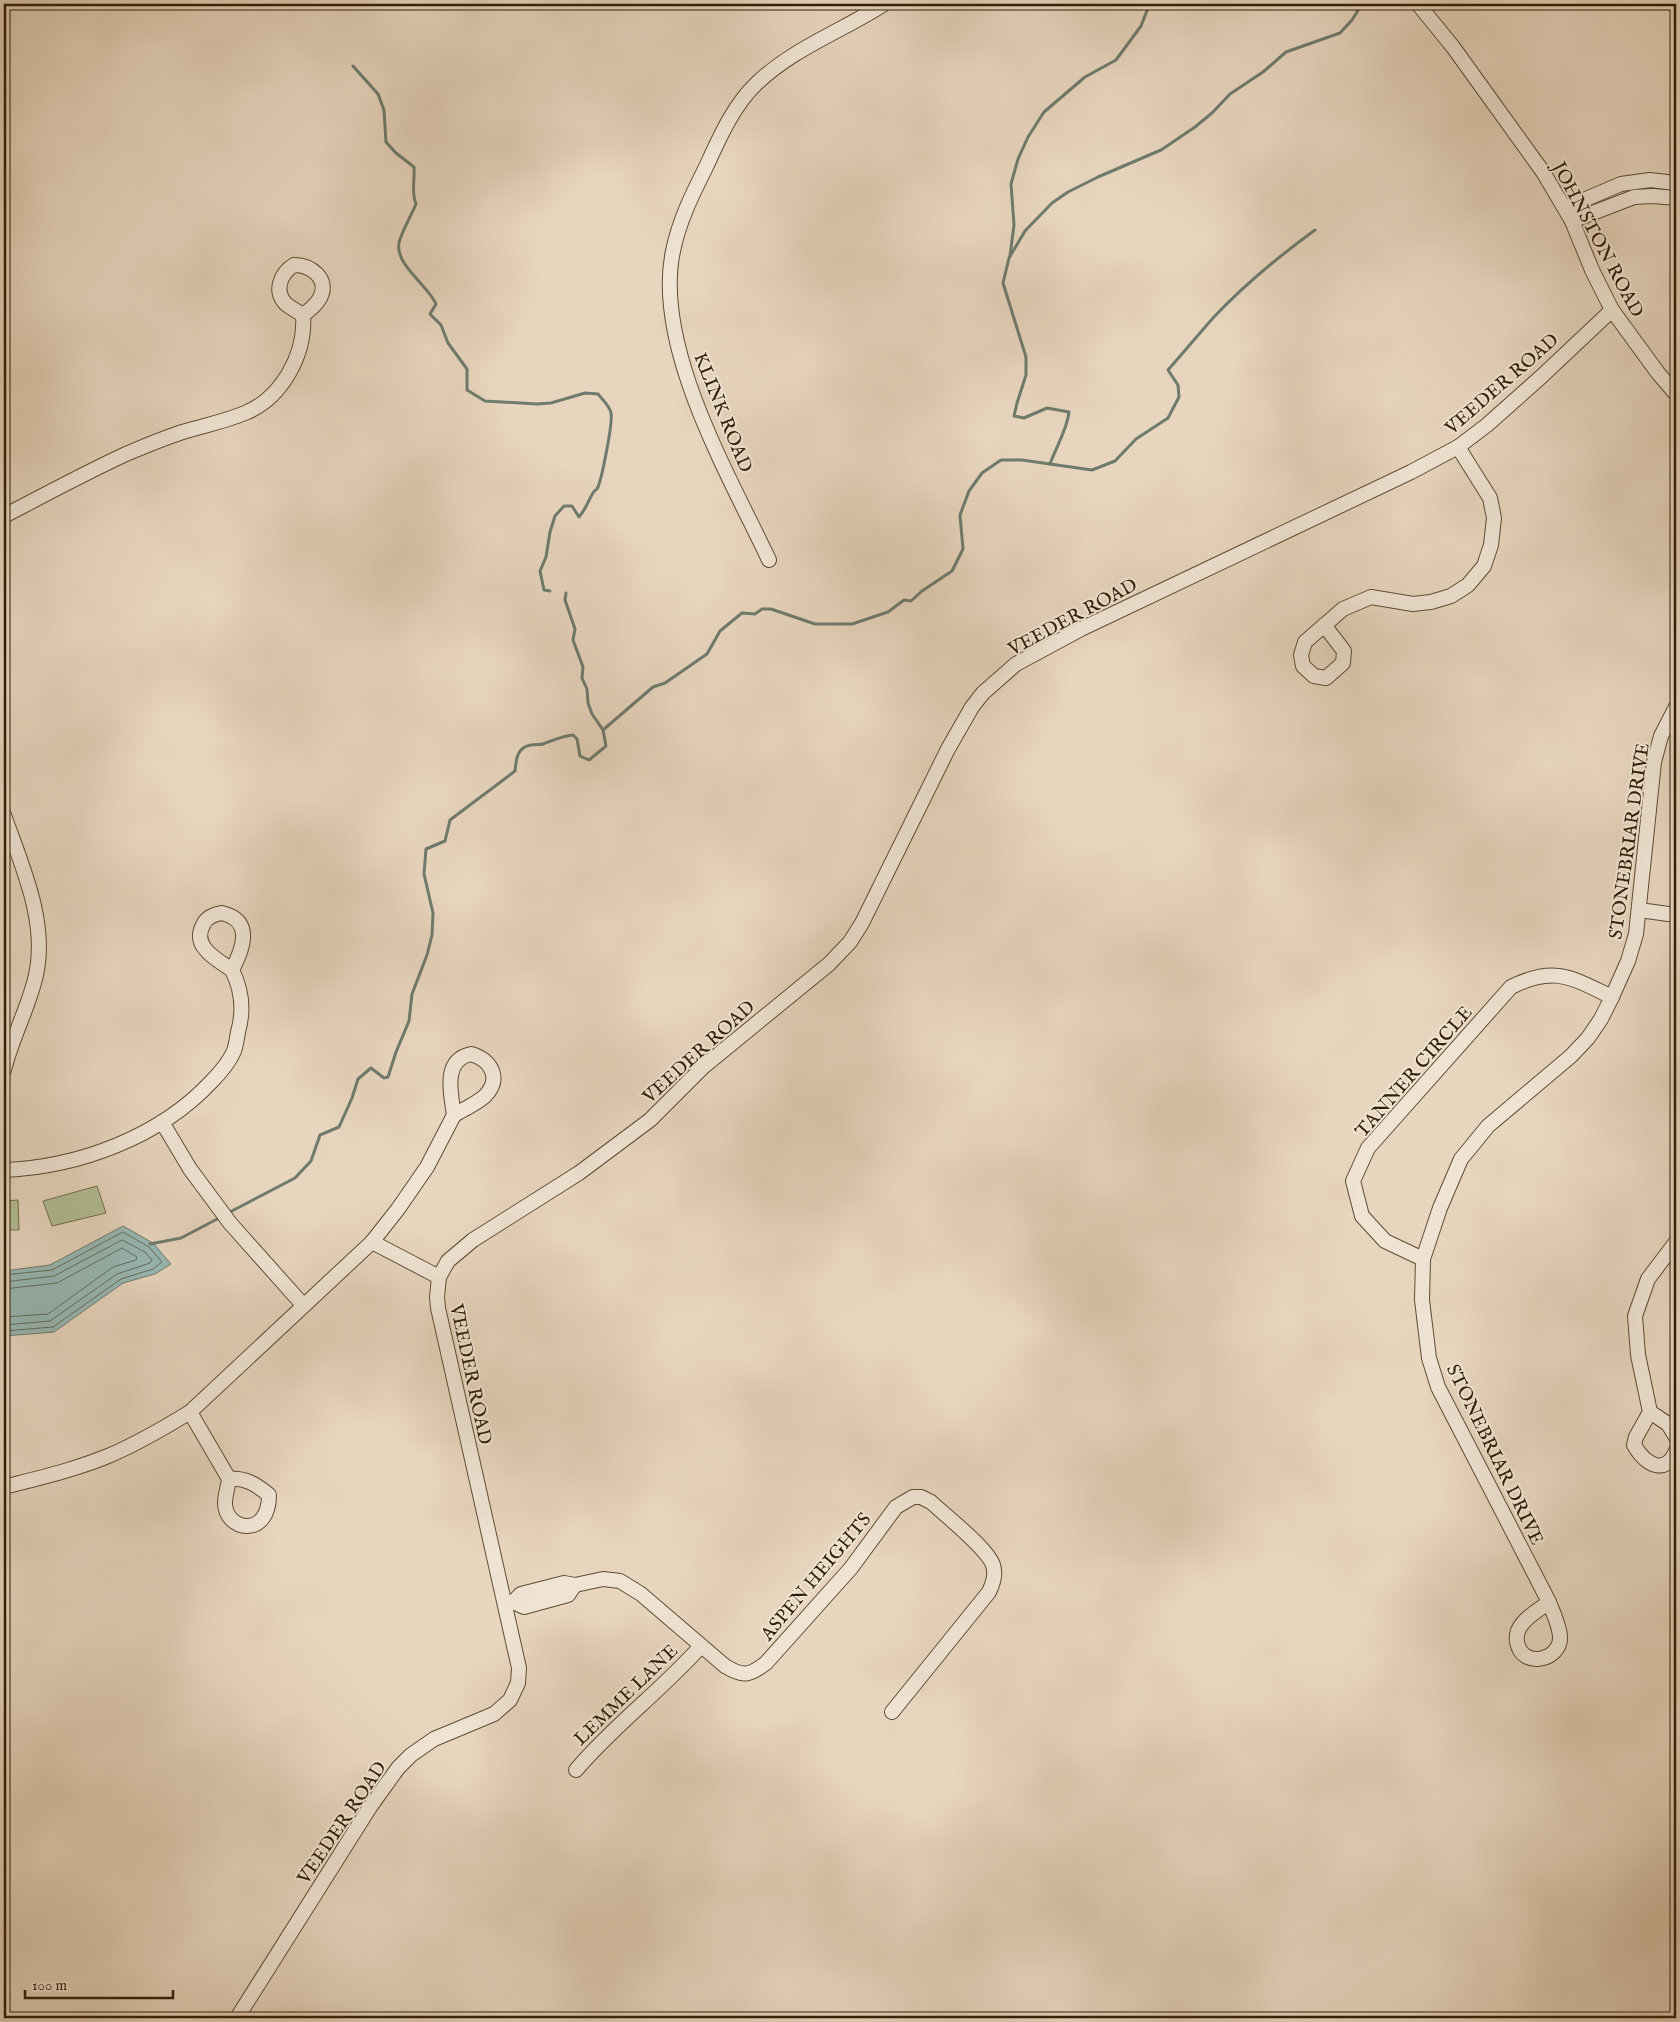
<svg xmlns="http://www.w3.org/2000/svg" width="1680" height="2022" font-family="'IM FELL English',serif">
<rect width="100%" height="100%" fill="#e7d5bd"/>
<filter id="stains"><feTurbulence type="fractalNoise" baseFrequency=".004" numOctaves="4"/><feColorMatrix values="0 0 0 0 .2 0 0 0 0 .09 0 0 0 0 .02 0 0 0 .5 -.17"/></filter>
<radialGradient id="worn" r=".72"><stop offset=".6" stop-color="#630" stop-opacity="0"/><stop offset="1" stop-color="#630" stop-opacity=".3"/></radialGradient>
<!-- green -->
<g fill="#b2be94" stroke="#726e4c">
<path d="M97,1186l9,27 -54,13 -9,-25z"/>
<path d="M18,1200l1,30h-15v-29z"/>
</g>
<!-- water -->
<path fill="#97b8b4" stroke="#6e7b6e" d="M123,1226l30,17 18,21 -16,10 -32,9 -69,49 -50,4v-65l46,-6z"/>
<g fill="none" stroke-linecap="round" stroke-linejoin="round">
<!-- shore -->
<g stroke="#646c5c" stroke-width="1">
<path d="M4,1275l48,-5 71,-38 26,15 13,15 -9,7 -32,10 -68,48 -49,4"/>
<path d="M4,1282l50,-6 68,-36 23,12 7,8 -2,3 -33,11 -67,47 -46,4"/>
<path d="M4,1289l53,-6 65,-35 15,9 -1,3 -23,7 -65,47 -44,3"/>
</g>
<!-- stream -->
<g stroke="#6e7b6e" stroke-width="3">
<path d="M353,66l25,28 6,16 2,32 10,11 18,14c1,13 -3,25 2,37 -4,10 -15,29 -17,39 -4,22 29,42 37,61l-6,10 11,11 7,18 19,26v21l18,11 52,3 14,-1 34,-10 13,1c4,5 12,12 13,19 2,10 -9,64 -13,74 -3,6 -1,0 -5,6 -5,8 -7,16 -14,24l-7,-11h-8l-9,10 -5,16 -4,25 -6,14 4,19 6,1"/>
<path d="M1010,256l4,-31 -3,-41 7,-25 10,-22 16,-25 41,-35 31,-17 25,-34 7,-18 13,-4"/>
<path d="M1050,464c6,-17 17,-34 19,-52l-22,-4 -23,10 -10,-2 3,-13 9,-28v-18l-23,-74 6,-25 16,-27 27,-28 16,-11 30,-15 63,-27 34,-23 17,-14 18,-19 33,-22 23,-20 54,-19 12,-13 10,-16"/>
<path d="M603,730l50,-43 12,-4 42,-29 13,-23 22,-18 13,1 7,-5h9l44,15h37l36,-12 16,-12 7,1 11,-10 30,-20 11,-22 -3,-34 9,-24 13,-18 19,-13h21l70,10 23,-9 21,-22 32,-21 11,-21 -1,-12 -10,-15c15,-17 30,-35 45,-52 31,-33 65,-61 102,-88"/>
<path d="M228,1213l67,-35 16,-17 9,-26 19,-8 13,-29 6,-19 13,-11 13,10 4,-1 8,-25 13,-31 3,-27 15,-39 5,-20 1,-22 -9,-39 2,-25 19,-8 5,-21 65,-49c1,-11 2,-24 16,-26 4,-1 9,0 12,-1 11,-4 19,-8 30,-9l4,4 3,17 9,4 17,-14 -3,-16 -11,-16 -4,-11 -1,-14 -5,-11 1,-11 -10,-27 2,-11 -10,-29 1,-7"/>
<path d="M150,1244l31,-6 40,-21"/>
</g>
<!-- minor casing -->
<g stroke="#5e4c33" stroke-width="16">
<g id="minor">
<path d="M1418,4l35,43 90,125 29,49 20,49 20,40 46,63 18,21"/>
<path d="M1565,208l56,-24 29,-4 26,3"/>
<path d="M1572,221l62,-24 19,-1 23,2"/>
<path d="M294,265c17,0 36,14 26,33 -4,7 -10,12 -17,17 -5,-3 -12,-7 -17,-11 -13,-13 -5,-31 8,-39z"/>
<path d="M4,516c40,-21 81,-43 122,-62 19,-8 40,-17 60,-23 20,-6 40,-10 59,-18 37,-15 61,-59 58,-98"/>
<path d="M769,560c-40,-85 -116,-214 -96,-309 6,-30 19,-56 33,-84 13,-28 27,-61 50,-83 36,-35 86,-53 128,-80"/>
<path d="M1324,625l20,26 -1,12 -17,15 -12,-2 -11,-10 -2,-11 4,-13 38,-33 28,-12 42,7 18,-2 20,-6 17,-11 16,-19 7,-21 3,-27 -4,-20 -32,-51"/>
<path d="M4,815c17,49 44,106 32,160 -7,32 -24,62 -32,95"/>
<path d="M1639,910l37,5"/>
<path d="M222,913c32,8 21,36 10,57 -14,-10 -41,-23 -29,-45 3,-7 11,-11 19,-12z"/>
<path d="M471,1054c20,6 31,24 14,42 -9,8 -21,13 -31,19 -3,-21 -12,-55 17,-61z"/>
<path d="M162,1122l28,47 40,54 73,82"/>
<path d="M4,1170c75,-3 156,-33 208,-89 8,-8 17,-19 22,-30 2,-6 3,-13 4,-19 6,-21 4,-42 -6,-62"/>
<path d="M372,1242l67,35"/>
<path d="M1676,1242l-28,37 -13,37 3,39 12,57 -14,25 -2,8c11,19 31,32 42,6"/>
<path d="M1423,1259l-38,-18 -23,-25 -9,-35 15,-33 143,-161c44,-22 61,-9 101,10"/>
<path d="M190,1412l39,67c-1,8 -4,16 -4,24 0,28 44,36 44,-8 -12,-10 -24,-18 -40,-16"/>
<path d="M1650,1412l18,12 8,13"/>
<path d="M4,1487c35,-9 70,-17 104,-31 29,-12 56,-28 82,-44l182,-170 26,-33 29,-42 27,-52"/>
<path d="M513,1602l8,-8 43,-11 11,2 28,-6 17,2 21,13 84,72c18,11 24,10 41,-3l85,-95 45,-61 17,-10h8l10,5c15,14 56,46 62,63 3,10 0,18 -4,27l-97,120"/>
<path d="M513,1602l11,5 44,-12 7,-10"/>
<path d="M1549,1602c-9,7 -20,13 -27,22 -4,5 -6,12 -5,18 5,28 45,18 43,-6 -1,-12 -7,-23 -11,-34l-111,-215 -9,-29 -7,-58 1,-41 17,-51 21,-49 27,-33 83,-70 17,-18 13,-19 11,-22 16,-36 8,-27 18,-172 7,-26 15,-29"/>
<path d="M576,1770c38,-45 86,-80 125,-124"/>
<path d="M237,2018l133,-211 28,-39 13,-13 23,-16 60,-25 16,-14 8,-17 1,-15 -81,-360 -1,-11 2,-20 9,-16 25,-21 106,-67 71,-53 53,-53 126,-103 21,-22 12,-19 86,-174 24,-42 11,-14 33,-29 65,-35 330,-157 47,-25 29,-22 55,-49 70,-66"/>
</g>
</g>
<!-- minor -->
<use href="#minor" stroke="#efe4d4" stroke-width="14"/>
</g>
<g text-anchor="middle" stroke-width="4" stroke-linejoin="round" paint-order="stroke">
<!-- street labels -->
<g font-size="19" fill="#311f05" stroke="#efe4d4">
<text transform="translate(1599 239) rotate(62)" y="7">JOHNSTON ROAD</text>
<text transform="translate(1501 383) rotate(-41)" y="7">VEEDER ROAD</text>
<text transform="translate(724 412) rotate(68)" y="7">KLINK ROAD</text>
<text transform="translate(1072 616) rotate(-28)" y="7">VEEDER ROAD</text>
<text transform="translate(1628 841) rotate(-82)" y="7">STONEBRIAR DRIVE</text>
<text transform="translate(698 1051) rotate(-42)" y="7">VEEDER ROAD</text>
<text transform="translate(1413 1071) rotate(-49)" y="7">TANNER CIRCLE</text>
<text transform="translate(472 1374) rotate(78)" y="7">VEEDER ROAD</text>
<text transform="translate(1496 1454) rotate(64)" y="7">STONEBRIAR DRIVE</text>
<text transform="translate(815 1576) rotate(-50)" y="7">ASPEN HEIGHTS</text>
<text transform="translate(625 1694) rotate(-44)" y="7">LEMME LANE</text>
<text transform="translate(341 1822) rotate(-56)" y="7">VEEDER ROAD</text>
</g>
</g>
<!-- margin -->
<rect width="1680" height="2022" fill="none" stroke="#e7d5bd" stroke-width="20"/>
<rect x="5" y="5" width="1670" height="2012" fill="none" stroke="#311f05" stroke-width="2.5"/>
<rect x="10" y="10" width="1660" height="2002" fill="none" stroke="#311f05"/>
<!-- scale -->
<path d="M25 1990v8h148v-8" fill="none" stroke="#311f05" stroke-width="2.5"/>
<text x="32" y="1990" font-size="15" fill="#311f05" stroke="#efe4d4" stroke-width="4" paint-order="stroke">100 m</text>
<rect width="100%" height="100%" filter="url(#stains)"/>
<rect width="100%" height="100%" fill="url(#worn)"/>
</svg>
